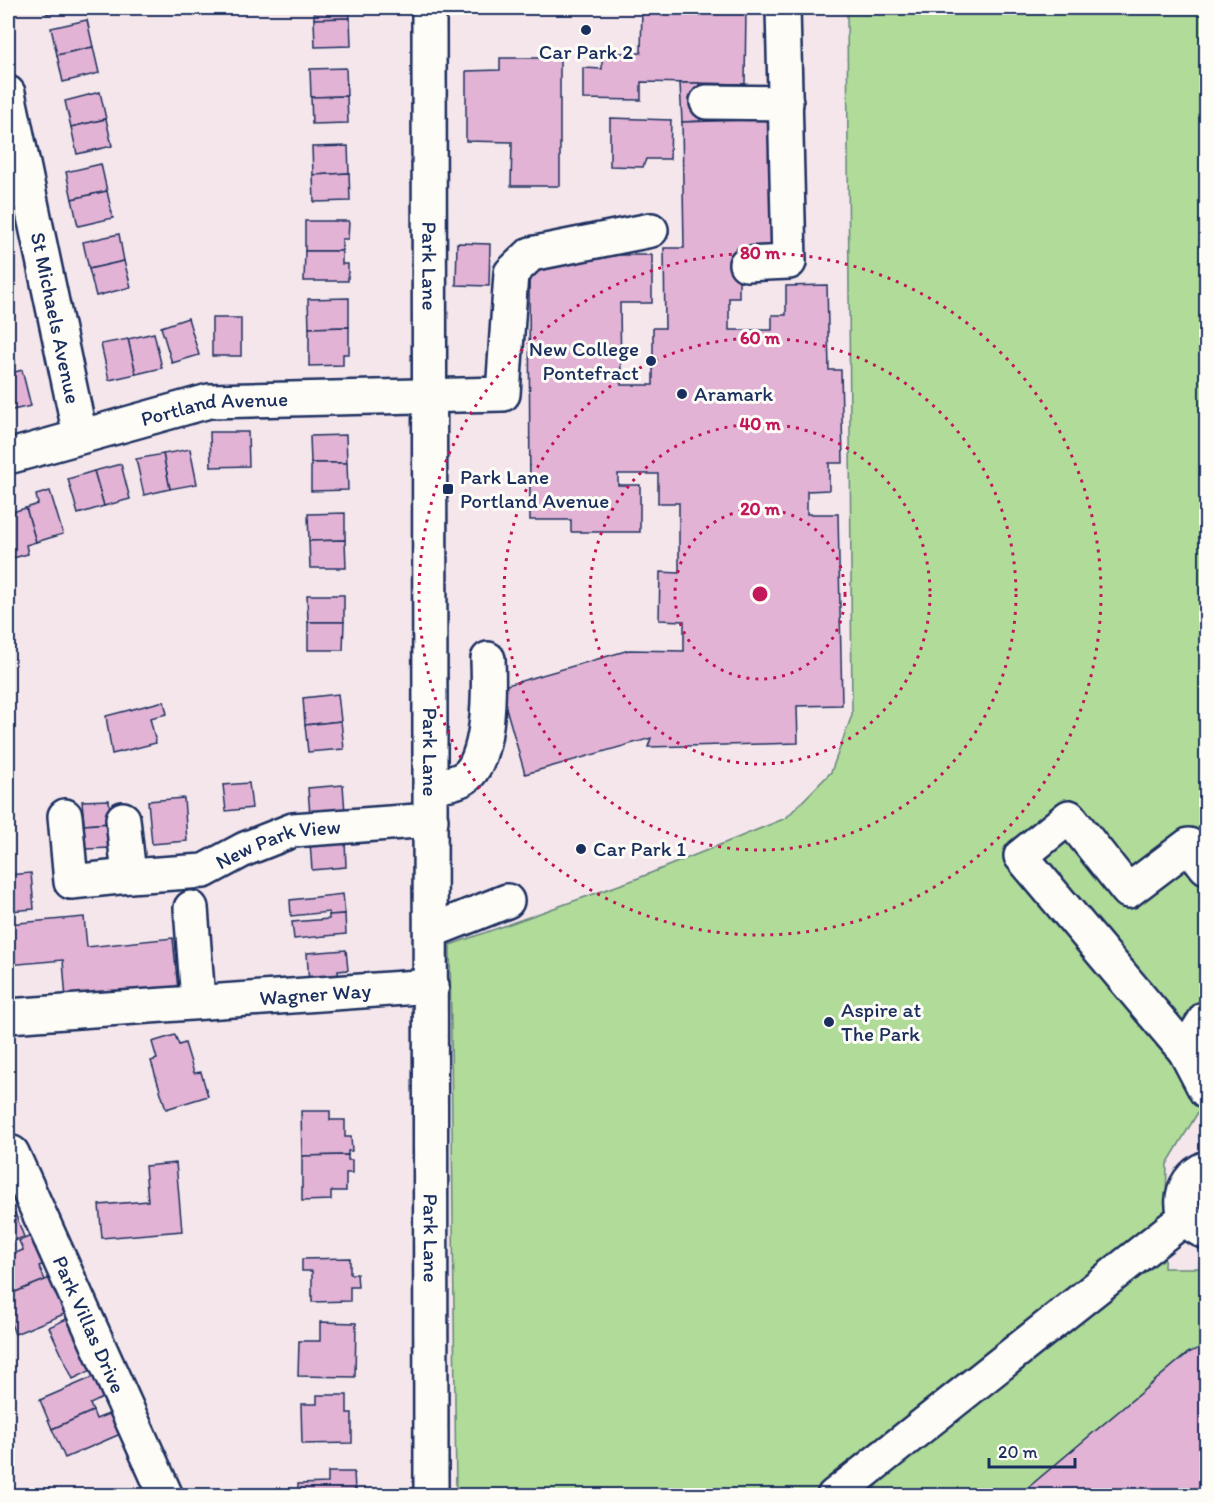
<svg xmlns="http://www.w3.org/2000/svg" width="1214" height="1503" font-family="Itim,sans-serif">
<rect width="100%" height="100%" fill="#f5e6ec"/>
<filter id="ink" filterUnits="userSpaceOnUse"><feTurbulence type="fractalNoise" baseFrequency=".0167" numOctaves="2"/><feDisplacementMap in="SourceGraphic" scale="12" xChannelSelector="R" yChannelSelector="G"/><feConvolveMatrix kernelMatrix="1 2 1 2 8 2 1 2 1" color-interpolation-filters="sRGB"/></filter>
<g filter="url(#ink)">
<!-- green -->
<path fill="#b0db99" stroke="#66857c" stroke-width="1.5" d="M847,8h359v1091l-39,65 -3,104h42v227h-750l-6,-550 186,-66 150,-61 45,-46 21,-57z"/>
<!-- building -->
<g fill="#e2b3d4" stroke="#1b2f5e" stroke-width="1.5">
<path d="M46,8h30l-29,6z"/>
<path d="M314,8h35l1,10 -36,1z"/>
<path d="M642,8h104l-1,76 -104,-2v18l-58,-1v-31l19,1v-16h39z"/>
<path d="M350,18l1,28 -36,1 -1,-28z"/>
<path d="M87,20l6,27 -36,8 -6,-27z"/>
<path d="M93,47l6,26 -36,9 -6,-27z"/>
<path d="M500,58h60v128h-49l1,-44 -46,-1v-70l34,-1z"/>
<path d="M346,68l1,28 -36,1 -1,-28z"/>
<path d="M680,83h19l1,38 -18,1z"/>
<path d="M100,92l6,27 -35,8 -6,-26z"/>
<path d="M347,96l1,27 -36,1 -1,-27z"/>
<path d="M610,118l61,2 -1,39h-24l-3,8 -33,-1z"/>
<path d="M106,119l6,27 -35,8 -6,-27z"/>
<path d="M775,119l2,131h-38v48h-10v32h43v-15h14v-29l41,-1 2,85h12l2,93h-14v27l-22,1v23h31l4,191 -45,1 1,37 -150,4 3,-9 -126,36 -25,-87 129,-37 55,1v-30l-25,-1 1,-48 19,1v-70h-21v-29h-40v11h22v47h-69v-12h-41l-1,-253 13,-12h110v48h-32l1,82h32v-57h12l-1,-80h20l-2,-126z"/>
<path d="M348,146l1,27 -36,2 -1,-28z"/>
<path d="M101,164l6,27 -35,8 -6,-27z"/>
<path d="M349,173l1,28 -36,1 -1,-27z"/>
<path d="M107,191l6,27 -35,8 -6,-27z"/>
<path d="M305,221h44l-1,18h-6v12h-37z"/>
<path d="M119,234l5,27 -35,8 -6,-27z"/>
<path d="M457,243l33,1 -1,42 -33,-1z"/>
<path d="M305,251h37v13h6v17h-44z"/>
<path d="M124,261l7,26 -35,9 -7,-27z"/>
<path d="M349,298v29l-40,1 -1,-29z"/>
<path d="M188,318l11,37 -27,8 -11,-36z"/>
<rect x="212" y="318" width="29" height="38"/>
<path d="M349,327v27h-6v11l-34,1v-38z"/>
<path d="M10,333l5,29 -7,1v-29z"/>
<path d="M154,333l8,35 -26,6 -8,-35z"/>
<path d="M128,339l8,35 -27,6 -8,-36z"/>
<path d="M22,370l9,36 -23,5v-37z"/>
<path d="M210,432h38l1,34 -38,1z"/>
<path d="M346,435l1,28h-36l-1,-27z"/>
<path d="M190,449l7,35 -27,5 -7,-35z"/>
<path d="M163,454l7,35 -26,6 -8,-36z"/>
<path d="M311,463h36l1,27 -37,1z"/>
<path d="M121,464l9,35 -26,7 -10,-35z"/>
<path d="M94,471l10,35 -26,8 -10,-35z"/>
<path d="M50,491l13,43 -27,8 -10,-34 12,-4 -2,-9z"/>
<path d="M26,508l10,34 -10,3 2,9 -15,4 -5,-20v-25z"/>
<path d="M345,513v27l-36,1 -1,-27z"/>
<path d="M345,540l1,28h-36l-1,-27z"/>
<path d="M307,595h37v27h-36z"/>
<path d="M308,622h36l-1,28h-35z"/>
<path d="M338,694l3,27 -36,4 -2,-27z"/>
<path d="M164,701l3,13 -17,4 6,25 -44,11 -6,-38z"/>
<path d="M341,721l3,28 -36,3 -3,-27z"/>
<path d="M249,783l3,25 -26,3 -3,-26z"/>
<path d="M343,785l2,28 -35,3 -2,-28z"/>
<path d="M184,798l3,43 -35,3 -4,-43z"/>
<path d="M109,800l2,23 -27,2 -2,-24z"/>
<path d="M111,823l1,25 -27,1 -1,-24z"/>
<path d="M345,840l1,27 -34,3 -2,-28z"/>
<path d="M31,873l3,36 -26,2v-36z"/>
<path d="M343,894l2,20 -16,1v-3l-38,4 -1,-16z"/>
<path d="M345,914l1,20 -52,5 -2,-17 37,-3v-4z"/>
<path d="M84,917l3,30 86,-9 5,52 -112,11 -3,-41 -55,5v-41z"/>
<path d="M346,950l2,20 -10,1 1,14 -30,-1 -2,-31z"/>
<path d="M175,1035l4,10 6,-2 9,30 7,-1 7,24 -42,13 -15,-48 6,-2 -5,-17z"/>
<path d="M301,1111h29v9h15v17h6l1,14h-4v4l-46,1z"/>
<path d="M348,1155v5h4v13h-6v18h-15v9l-29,1v-45z"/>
<path d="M176,1163l6,68 -80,7 -3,-33 49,-4 -3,-35z"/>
<path d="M15,1213l9,24 -16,6v-28z"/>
<path d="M31,1236l3,8 4,-2 9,21 -8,3 6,14 -37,15v-39l15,-6 -4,-9z"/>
<path d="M350,1258v16h7l1,13h-8v14l-38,1v-31h-10v-12z"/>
<path d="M50,1278l5,12 9,-4 10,24 -59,24 -7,-18v-21z"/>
<path d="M71,1317l23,52 -21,10 -24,-52z"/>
<path d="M320,1322l36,1 -1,54 -57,-1 1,-35h21z"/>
<path d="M1204,1346l2,1v149h-188l170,-143z"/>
<path d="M100,1374l9,21 -19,9 3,7 -41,18 -12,-29z"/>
<path d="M317,1395h30v18h5v30l-50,1 -1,-40h16z"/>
<path d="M93,1411l3,8 20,-8 9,21 -60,26 -13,-29z"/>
<path d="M328,1472h26l1,18 -4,1v5h-53v-12l30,-1z"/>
</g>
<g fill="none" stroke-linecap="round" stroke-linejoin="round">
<!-- minor casing -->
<g stroke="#1b2f5e" stroke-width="38">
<g id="minor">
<path id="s1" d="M8,93l72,342"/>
<path d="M707,102l79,1"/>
<path d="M746,264l43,-2 -6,-254"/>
<path id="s2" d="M8,457l201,-56 294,-7 8,-121 20,-19 120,-24"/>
<path d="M430,787c10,-3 24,-3 32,-8 29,-14 27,-92 26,-120"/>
<path d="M65,816l6,66 58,-6"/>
<path id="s3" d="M123,819l6,57 75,-5 41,-22 48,-19 138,-10"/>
<path d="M191,908l7,93"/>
<path d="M431,931l76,-30"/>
<path id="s4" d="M8,1016l424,-30"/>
<path d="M1206,1018l-21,33 21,40"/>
<path d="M1185,1051l-164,-195 48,-39 59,74 61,-46 17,22"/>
<path id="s5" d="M12,1153l154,343"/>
<path d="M1206,1168c-29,12 -33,54 0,64"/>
<path d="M834,1496l352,-279"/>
</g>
</g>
<!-- major casing -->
<g stroke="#1b2f5e" stroke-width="38">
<g id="major">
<path id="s6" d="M429,8l2,1488"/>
</g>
</g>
<!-- minor -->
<use href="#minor" stroke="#fdfcf7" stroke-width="33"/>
<!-- major -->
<use href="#major" stroke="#fdfcf7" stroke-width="33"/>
</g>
</g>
<!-- distance rings -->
<g fill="none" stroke="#c2185b" stroke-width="3" stroke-dasharray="3 6">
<circle cx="760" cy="594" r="85"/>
<circle cx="760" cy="594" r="170"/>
<circle cx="760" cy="594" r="256"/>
<circle cx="760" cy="594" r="341"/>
</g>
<!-- markers -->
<g fill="#1b2f5e" stroke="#fdfcf7" stroke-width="2">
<circle cx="586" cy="30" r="6"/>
<circle cx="651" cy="361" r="6"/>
<circle cx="682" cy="394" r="6"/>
<rect x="442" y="483" width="12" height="12" rx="3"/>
<circle cx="581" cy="849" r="6"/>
<circle cx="829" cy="1022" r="6"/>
</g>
<g text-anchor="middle" stroke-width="6" stroke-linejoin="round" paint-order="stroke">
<!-- poi labels -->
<g font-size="21" fill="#1b2f5e" stroke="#fdfcf7" text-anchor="start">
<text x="586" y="59" text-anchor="middle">Car Park 2</text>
<text x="639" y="356" text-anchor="end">New College<tspan x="639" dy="24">Pontefract</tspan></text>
<text x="694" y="401">Aramark</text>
<text x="460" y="484">Park Lane<tspan x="460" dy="24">Portland Avenue</tspan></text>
<text x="593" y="856">Car Park 1</text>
<text x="841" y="1017">Aspire at<tspan x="841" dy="24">The Park</tspan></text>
</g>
<!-- street labels -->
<g font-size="21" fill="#1b2f5e" stroke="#fdfcf7">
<text dy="7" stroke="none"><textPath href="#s6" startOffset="258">Park Lane</textPath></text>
<text dy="7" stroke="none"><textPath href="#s1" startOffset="230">St Michaels Avenue</textPath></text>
<text dy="7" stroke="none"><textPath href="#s2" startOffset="213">Portland Avenue</textPath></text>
<text dy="7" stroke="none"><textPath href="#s6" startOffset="744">Park Lane</textPath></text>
<text dy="7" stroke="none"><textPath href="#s3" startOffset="213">New Park View</textPath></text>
<text dy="7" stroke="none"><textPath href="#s4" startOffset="308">Wagner Way</textPath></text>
<text dy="7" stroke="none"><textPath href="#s6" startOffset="1230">Park Lane</textPath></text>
<text dy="7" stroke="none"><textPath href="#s5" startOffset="188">Park Villas Drive</textPath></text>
</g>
</g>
<circle cx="760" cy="594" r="9" fill="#c2185b" stroke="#fdfcf7" stroke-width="3"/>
<g font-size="18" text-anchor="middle" font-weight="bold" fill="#c2185b" stroke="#fdfcf7" stroke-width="6" stroke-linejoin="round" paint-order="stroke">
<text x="760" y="259">80 m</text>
<text x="760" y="344">60 m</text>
<text x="760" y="430">40 m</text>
<text x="760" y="515">20 m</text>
</g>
<!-- margin -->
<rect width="1214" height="1503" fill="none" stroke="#fdfcf7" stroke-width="30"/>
<rect x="15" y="15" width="1184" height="1473" fill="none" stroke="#1b2f5e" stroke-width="2" filter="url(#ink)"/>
<!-- scale -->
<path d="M989 1458v9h86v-9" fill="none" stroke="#1b2f5e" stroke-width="3"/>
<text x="998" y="1458" font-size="18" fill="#1b2f5e" stroke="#fdfcf7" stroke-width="4.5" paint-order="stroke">20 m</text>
</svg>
